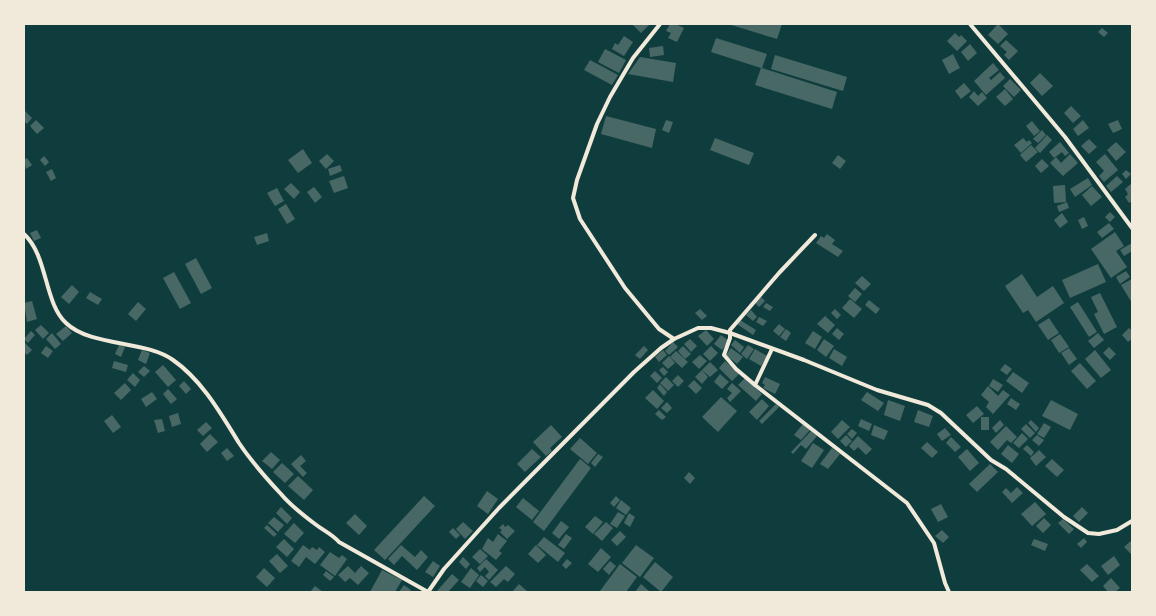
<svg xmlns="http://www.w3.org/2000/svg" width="1156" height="616" font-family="Helvetica,sans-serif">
<rect width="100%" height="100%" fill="#0f3d3e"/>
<!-- building -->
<g fill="#486865">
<path d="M632,24h18l-9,9z"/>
<path d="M670,24h5l9,4 -7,14 -9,-4 3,-5 -5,-2z"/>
<path d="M728,24h54l-5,15z"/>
<path d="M998,24l10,10 -10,10 -10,-9z"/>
<path d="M1102,28l6,5 -4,4 -6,-5z"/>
<path d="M955,33l4,4 2,-2 6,6 -10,10 -10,-10z"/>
<path d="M624,36l9,6 -9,14 -12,-7 3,-6 3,2z"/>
<path d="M716,38l51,16 -5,14 75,24 -5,17 -77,-24 6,-17 -50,-16z"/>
<path d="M1006,40l12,11 -9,9 -5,-5 3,-3 -7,-6z"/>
<path d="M970,44l7,9 -9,8 -7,-9z"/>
<path d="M663,46l1,9 -14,2 -1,-9z"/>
<path d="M605,49l21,11 -7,13 -21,-11z"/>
<path d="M953,54l7,14 -11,6 -7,-14z"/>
<path d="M775,55l72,22 -4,14 -72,-22z"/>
<path d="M640,57l36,6 -3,19 -45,-8z"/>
<path d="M590,60l28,15 -6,10 -28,-15z"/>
<path d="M993,63l6,7 -10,8 2,2 9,-8 5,6 -19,17 -12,-14z"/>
<path d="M1040,73l13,13 -11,10 -12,-13z"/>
<path d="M1010,79l11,11 -7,7 -11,-11z"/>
<path d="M964,83l7,8 -10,8 -6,-8z"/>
<path d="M1005,89l8,10 -8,7 -9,-9z"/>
<path d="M974,91l4,5 4,-4 5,6 -9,8 -9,-9z"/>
<path d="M1071,106l10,10 -8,7 -9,-10z"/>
<path d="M24,110l8,8 -5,6 -3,-3z"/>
<path d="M606,116l50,13 -4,19 -51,-14z"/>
<path d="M36,120l8,8 -7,6 -7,-8z"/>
<path d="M666,120l7,2 -4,11 -7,-3z"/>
<path d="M1083,120l6,8 -11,8 -5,-7z"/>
<path d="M1118,120l4,9 -9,4 -5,-9z"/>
<path d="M1032,121l8,10 -6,5 -8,-10z"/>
<path d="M1042,130l4,5 -8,8 -5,-4z"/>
<path d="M1047,135l5,5 -12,13 -5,-5z"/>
<path d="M715,138l39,15 -5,12 -39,-15z"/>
<path d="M1023,138l4,4 2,-2 3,3 -11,10 -7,-8z"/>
<path d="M1089,139l8,8 -8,7 -8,-8z"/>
<path d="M1060,142l9,11 -4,3 -3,-4 -8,6 -5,-6z"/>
<path d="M1116,142l10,10 -10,9 -9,-11z"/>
<path d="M1031,145l7,7 -12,10 -6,-7z"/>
<path d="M303,149l9,14 -14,10 -10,-13z"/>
<path d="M327,154l7,7 -8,8 -7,-8z"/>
<path d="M1070,154l8,9 -15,13 -13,-13 6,-6 5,6z"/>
<path d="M1105,154l13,16 -14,12 -5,-6 5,-5 -8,-9z"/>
<path d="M838,155l8,6 -6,8 -8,-6z"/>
<path d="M44,156l5,6 -4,4 -5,-6z"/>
<path d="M27,158l5,7 -6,4 -2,-9z"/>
<path d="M1042,159l7,7 -8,7 -6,-7z"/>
<path d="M340,165l2,6 -12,5 -2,-7z"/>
<path d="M52,169l4,9 -5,3 -5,-9z"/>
<path d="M1126,170l5,4 -5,5 -4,-5z"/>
<path d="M344,176l4,12 -14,5 -5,-12z"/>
<path d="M1117,176l6,6 -12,10 -5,-6z"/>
<path d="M1088,178l4,7 -17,12 -5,-8z"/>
<path d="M291,183l9,9 -6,7 -10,-10z"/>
<path d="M1132,183v18l-3,2 -4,-6 3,-3 -3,-5z"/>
<path d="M1065,185l1,17 -12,1 -1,-17z"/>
<path d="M1092,186l10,11 -11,9 -9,-11z"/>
<path d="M314,187l8,10 -7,6 -8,-11z"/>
<path d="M277,188l7,13 -9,5 -8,-13z"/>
<path d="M1067,202l2,6 -10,4 -2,-6z"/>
<path d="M286,204l9,15 -8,5 -9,-15z"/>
<path d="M1110,212l5,5 -5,5 -5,-5z"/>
<path d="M1062,213l6,9 -8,6 -6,-8z"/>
<path d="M1084,217l4,9 -6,3 -4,-9z"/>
<path d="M1109,223l5,6 -12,9 -5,-6z"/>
<path d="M37,230l4,8 -7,3 -4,-8z"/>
<path d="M1115,232l9,14 -8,5 11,16 -16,11 -20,-29z"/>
<path d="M267,233l2,8 -12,4 -3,-8z"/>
<path d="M827,234l8,6 -3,4 11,7 -5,6 -22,-14 5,-7 3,2z"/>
<path d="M1132,243v8l-8,5 -4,-6z"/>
<path d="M196,258l16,30 -11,6 -16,-30z"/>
<path d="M1098,264l8,18 -36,16 -8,-18z"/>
<path d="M1126,271l4,6 -10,7 -4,-7z"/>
<path d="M174,272l17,31 -11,6 -17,-31z"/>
<path d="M1022,274l15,23 16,-11 11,17 -28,19 -8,-12 -5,3 -18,-27z"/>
<path d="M862,276l9,8 -7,7 -9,-8z"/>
<path d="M1132,279v24l-11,-18z"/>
<path d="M72,285l7,7 -10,12 -8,-7z"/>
<path d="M855,288l7,6 -7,8 -7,-6z"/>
<path d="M90,292l12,7 -4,6 -12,-7z"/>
<path d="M1100,293l17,34 -13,7 -10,-20 4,-2 -7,-15z"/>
<path d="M761,297l4,4 -6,6 -4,-4z"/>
<path d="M850,299l12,10 -8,9 -12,-10z"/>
<path d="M869,300l11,9 -4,5 -11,-9z"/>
<path d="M32,301l5,18 -10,3 -3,-19z"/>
<path d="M138,302l8,7 -10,12 -8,-7z"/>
<path d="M1078,302l19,30 -8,5 -19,-30z"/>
<path d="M766,303l7,4 -3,4 -7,-4z"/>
<path d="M700,309l7,7 -5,4 -7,-7z"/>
<path d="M835,309l6,6 -4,4 -6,-6z"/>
<path d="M751,310l6,7 -4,4 -7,-6z"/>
<path d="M825,316l10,9 -7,8 -11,-9z"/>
<path d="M759,317l8,4 -4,5 -7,-4z"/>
<path d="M1049,318l10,15 -11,7 -10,-15z"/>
<path d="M740,320l16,10 -3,5 -16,-11z"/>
<path d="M779,324l6,5 -6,7 -6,-5z"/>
<path d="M41,325l8,8 -6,6 -8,-9z"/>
<path d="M66,326l6,7 -9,8 -7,-7z"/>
<path d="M837,328l7,6 -5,6 -7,-6z"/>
<path d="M1129,328l3,3v8l-4,3 -6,-7z"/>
<path d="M786,329l5,4 -5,8 -6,-4z"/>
<path d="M706,330l8,9 -7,7 -9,-10z"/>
<path d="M31,331l4,4 -7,8 -4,-4z"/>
<path d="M813,331l9,6 -7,12 -10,-6z"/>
<path d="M52,333l9,11 -6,5 -9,-10z"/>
<path d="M1098,333l6,7 -10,8 -6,-7z"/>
<path d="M1060,334l9,13 -10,6 -8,-13z"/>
<path d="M721,335l8,6 -7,9 -8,-6z"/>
<path d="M690,339l7,7 -6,6 -7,-8z"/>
<path d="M824,339l10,7 -8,11 -9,-7z"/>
<path d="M735,340l9,7 -4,6 -9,-8z"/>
<path d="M673,342l5,5 -9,8 -4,-4z"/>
<path d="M25,343l7,7 -5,5 -3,-3z"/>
<path d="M119,345l6,2 -4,10 -6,-3z"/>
<path d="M748,345l6,4 -7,10 -6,-5z"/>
<path d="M46,346l7,5 -5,7 -7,-5z"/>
<path d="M644,346l4,4 -8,9 -5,-4z"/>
<path d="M683,346l8,8 -6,5 -7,-8z"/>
<path d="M711,346l7,7 -8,8 -7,-7z"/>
<path d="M1109,347l7,7 -6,6 -7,-7z"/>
<path d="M731,348l12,9 -6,7 -11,-9z"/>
<path d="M1069,348l8,11 -8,6 -8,-12z"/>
<path d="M755,349l12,7 -6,10 -12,-7z"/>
<path d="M834,349l13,8 -5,9 -13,-8z"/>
<path d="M142,350l8,3 -4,11 -8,-4z"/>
<path d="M663,350l4,5 -8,7 -4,-5z"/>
<path d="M1095,350l16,20 -10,8 -16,-19z"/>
<path d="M676,351l12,11 -6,6 -12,-11z"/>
<path d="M700,355l7,6 -8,8 -7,-7z"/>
<path d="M669,356l6,7 -7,6 -6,-6z"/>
<path d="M114,361l14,4 -2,7 -14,-4z"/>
<path d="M725,361l14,13 -7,7 -13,-13z"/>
<path d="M710,362l8,8 -8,7 -8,-7z"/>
<path d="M1080,363l16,18 -9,8 -16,-18z"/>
<path d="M1005,364l7,5 -5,6 -7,-5z"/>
<path d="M163,365l13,15 -8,7 -13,-15z"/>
<path d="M144,366l6,5 -6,6 -6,-5z"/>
<path d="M663,367l5,5 -4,4 -5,-6z"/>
<path d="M702,370l6,7 -6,7 -7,-7z"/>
<path d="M655,371l7,7 -5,5 -7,-7z"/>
<path d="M1013,372l16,11 -7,10 -16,-12z"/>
<path d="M133,373l7,7 -5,7 -8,-7z"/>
<path d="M720,374l9,8 -7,7 -8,-7z"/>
<path d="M678,375l6,6 -6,6 -6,-6z"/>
<path d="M666,377l8,8 -6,6 -8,-8z"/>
<path d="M765,377l15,7 -5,10 -12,-6 2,-3 -3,-2z"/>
<path d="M745,378l17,16 -6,7 -18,-16z"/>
<path d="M993,379l10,6 -5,7 -9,-6z"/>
<path d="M694,380l8,8 -6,6 -8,-8z"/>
<path d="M184,381l7,8 -5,5 -7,-8z"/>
<path d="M125,383l6,7 -10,10 -7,-7z"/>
<path d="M732,383l9,8 -11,11 -3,-4 5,-5 -5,-4z"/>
<path d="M660,384l7,8 -3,4 -7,-8z"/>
<path d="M988,386l10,10 5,-6 7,5 -17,19 -7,-7 3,-5 -8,-7z"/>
<path d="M168,389l9,10 -6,5 -8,-10z"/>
<path d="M653,390l11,11 -7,8 -12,-11z"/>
<path d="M152,392l5,7 -11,8 -5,-8z"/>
<path d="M867,392l17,11 -6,8 -17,-11z"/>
<path d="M721,397l16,14 -19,21 -16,-15z"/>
<path d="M1011,398l9,6 -4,6 -9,-6z"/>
<path d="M762,399l7,7 -12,14 -8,-8z"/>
<path d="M888,400l17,6 -5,15 -16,-6z"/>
<path d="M1051,400l27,14 -8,16 -28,-14z"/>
<path d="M667,402l5,6 -5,5 -6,-5z"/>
<path d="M776,404l3,3 -17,17 -3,-3z"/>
<path d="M977,406l7,8 -11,9 -7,-8z"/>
<path d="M659,410l7,7 -4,3 -7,-6z"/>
<path d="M918,410l15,6 -4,11 -15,-5z"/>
<path d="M178,413l3,11 -9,3 -3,-11z"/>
<path d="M112,415l9,12 -8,6 -9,-12z"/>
<rect x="981" y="417" width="8" height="13"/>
<path d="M162,419l3,12 -7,2 -4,-13z"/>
<path d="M861,419l11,5 -3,7 -11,-5z"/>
<path d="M842,420l8,7 -12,12 -7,-7z"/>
<path d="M1000,420l4,5 -8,8 -4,-5z"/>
<path d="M1031,420l8,8 -3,4 -8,-9z"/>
<path d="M206,422l6,6 -9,8 -6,-6z"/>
<path d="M1044,423l7,4 -7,11 -7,-4z"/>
<path d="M803,424l7,6 -9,10 -7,-5z"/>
<path d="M1026,424l9,9 -5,5 -9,-9z"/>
<path d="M551,425l11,12 -12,11 2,3 -6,5 -13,-14z"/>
<path d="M874,425l14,6 -4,9 -13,-5z"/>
<path d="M1006,426l11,11 -6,6 -4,-3 -9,10 -8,-8z"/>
<path d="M945,428l6,7 -9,6 -5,-7z"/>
<path d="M852,429l5,4 -5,6 -5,-5z"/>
<path d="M811,431l6,5 -11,13 -5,-4 -8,9 -2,-2z"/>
<path d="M1022,433l6,6 -9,9 -6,-5z"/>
<path d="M210,434l8,8 -11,10 -7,-8z"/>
<path d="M846,435l6,6 -6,6 -6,-6z"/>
<path d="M1037,435l7,5 -5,6 -7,-6z"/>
<path d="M858,436l14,13 -6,6 -8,-8 -4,4 -5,-5z"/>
<path d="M951,437l10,10 -6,5 -9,-9z"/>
<path d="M580,438l17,15 -9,11 -18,-15z"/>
<path d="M927,442l11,10 -6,6 -11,-10z"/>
<path d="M813,443l11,7 -12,18 -11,-7z"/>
<path d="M1008,445l11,9 -7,9 -11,-9z"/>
<path d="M1027,445l7,7 -3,4 -8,-7z"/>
<path d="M227,448l7,8 -7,5 -6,-8z"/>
<path d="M832,448l8,6 -12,15 -8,-5z"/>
<path d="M532,449l9,8 -16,15 -8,-8z"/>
<path d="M967,449l12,14 -9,8 -12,-14z"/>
<path d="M1039,450l7,7 -10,9 -6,-8z"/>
<path d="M271,452l9,8 -8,9 -10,-8z"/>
<path d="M598,454l5,3 -8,10 -4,-4z"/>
<path d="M301,455l5,6 -6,5 7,7 -4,4 -12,-13z"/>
<path d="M580,459l11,9 -47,63 -11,-9z"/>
<path d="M1052,459l12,11 -7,7 -12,-11z"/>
<path d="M282,463l12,11 -9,9 -12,-11z"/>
<path d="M990,464l8,8 -21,20 -8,-8z"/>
<path d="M689,472l6,6 -5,6 -6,-6z"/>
<path d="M298,476l15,14 -9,10 -16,-14z"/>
<path d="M1017,487l6,6 -11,10 -10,-11 4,-4 5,5z"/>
<path d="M487,491l11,8 -10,15 -11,-8z"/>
<path d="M424,496l11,10 -50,54 -11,-10z"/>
<path d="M616,496l4,4 -6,7 -4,-4z"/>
<path d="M523,498l16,13 -7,9 -16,-13z"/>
<path d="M621,500l10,8 -5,7 -10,-7z"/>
<path d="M1035,502l11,12 -14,12 -11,-12z"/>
<path d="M941,504l7,13 -10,5 -7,-13z"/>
<path d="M281,507l11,11 -5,6 -11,-11z"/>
<path d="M1082,507l6,6 -9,9 -6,-6z"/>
<path d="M618,512l7,4 -8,12 -7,-4z"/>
<path d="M629,513l6,4 -5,10 -6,-4z"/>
<path d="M355,514l12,12 -8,9 -13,-12z"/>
<path d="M595,516l8,6 -10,12 -8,-7z"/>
<path d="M274,517l10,8 -6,7 -10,-9z"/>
<path d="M1044,518l7,7 -8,8 -7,-7z"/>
<path d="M1063,519l11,10 -5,5 -11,-11z"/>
<path d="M561,521l8,6 -10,12 -7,-6z"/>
<path d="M463,522l10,9 -8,8 -9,-10z"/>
<path d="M606,522l7,6 -11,13 -8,-7z"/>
<path d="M294,523l10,10 -9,10 -11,-9z"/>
<path d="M503,524l2,3 3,-2 7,6 -8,8 -7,-7 2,-2 -3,-2z"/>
<path d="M267,525l10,9 -3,3 -10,-9z"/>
<path d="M453,528l7,7 -4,4 -7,-7z"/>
<path d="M942,530l7,7 -6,6 -8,-7z"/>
<path d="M620,531l6,6 -9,9 -6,-6z"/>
<path d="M498,534l9,7 -8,10 3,2 -6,7 -14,-11 6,-11 5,4z"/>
<path d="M566,534l6,4 -8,11 -6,-4z"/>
<path d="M544,537l21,16 -7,9 -21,-17z"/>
<path d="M1084,538l3,4 -6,6 -4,-4z"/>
<path d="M284,539l10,10 -7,8 -11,-10z"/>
<path d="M1034,539l14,5 -3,7 -14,-6z"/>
<path d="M1132,540v15l-8,-8z"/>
<path d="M303,545l7,5 2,-3 5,3 2,-3 6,5 -10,12 -9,-7 -7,10 -8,-6z"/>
<path d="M401,545l14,12 6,-7 7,7 -11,13 -15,-14 -8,9 -6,-6z"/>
<path d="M536,545l10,10 -8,8 -10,-9z"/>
<path d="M636,545l18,13 -14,19 -18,-14z"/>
<path d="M601,548l10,9 -13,15 -10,-8z"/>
<path d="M480,549l8,7 -8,8 -8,-7z"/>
<path d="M330,552l9,6 3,-3 5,4 -12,17 -15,-11z"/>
<path d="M277,554l11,12 -8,7 -11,-12z"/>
<path d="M1114,556l6,9 -12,10 -7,-9z"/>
<path d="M463,557l7,7 -4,5 -7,-7z"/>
<path d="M486,559l12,11 -9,10 -4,-4 4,-4 -4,-5 -5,5 -3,-4z"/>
<path d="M567,559l5,4 -6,6 -4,-4z"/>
<path d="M433,561l7,5 -7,11 -8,-5z"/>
<path d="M610,561l6,5 -7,9 -6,-6z"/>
<path d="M655,562l18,15 -12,15 -18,-15z"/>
<path d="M620,564l17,13 -11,15h-25l-1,-1z"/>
<path d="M1087,564l12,12 -7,6 -12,-12z"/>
<path d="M348,566l7,7 6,-7 8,7 -11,12 -8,-7 -5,4 -7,-7z"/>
<path d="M506,566l9,8 -7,8 -4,-3 -8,8 -6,-5z"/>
<path d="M264,568l11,10 -8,9 -11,-10z"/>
<path d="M471,568l8,7 -9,13 -9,-6z"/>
<path d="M382,570l20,10 -7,12h-25z"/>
<path d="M326,571l8,6 -4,4 -7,-6z"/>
<path d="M452,574l7,6 -11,12h-12z"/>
<path d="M481,575l7,6 -5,6 -7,-6z"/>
<path d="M1111,578l9,10 -5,4h-7l-5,-6z"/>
<path d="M519,584l9,8h-16z"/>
<path d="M641,584l9,8h-15z"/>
<path d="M404,585l7,5 -2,2h-10z"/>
<path d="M315,586l8,6h-13z"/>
</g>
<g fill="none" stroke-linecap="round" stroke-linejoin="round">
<!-- minor -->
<g stroke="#f1e9da" stroke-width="4">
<path d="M660,24l-27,34 -23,39 -13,27 -20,56 -4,18 7,21 45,69 34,41 15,10"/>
<path d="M970,24l95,113 67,91"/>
<path d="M24,234c24,22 20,69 42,89 25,24 79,17 107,37 29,20 48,54 66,83 12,18 27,35 42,51 10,12 22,21 34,30 9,7 17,10 24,18l89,50"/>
<path d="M772,349l-17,36 152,118 27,40 11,40 4,9"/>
<path d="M755,385l-19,-16 -12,-14 6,-17v-8l49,-57 36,-38"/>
<path d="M428,592l16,-23 55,-61 135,-136 27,-24 13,-9 24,-11h13l19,5 74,27 73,30 51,15 13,8 50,47 15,9 58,48 24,16 11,1 18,-4 15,-9"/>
</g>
</g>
<!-- border -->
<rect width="1156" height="616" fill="none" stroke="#f1e9da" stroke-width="50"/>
</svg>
